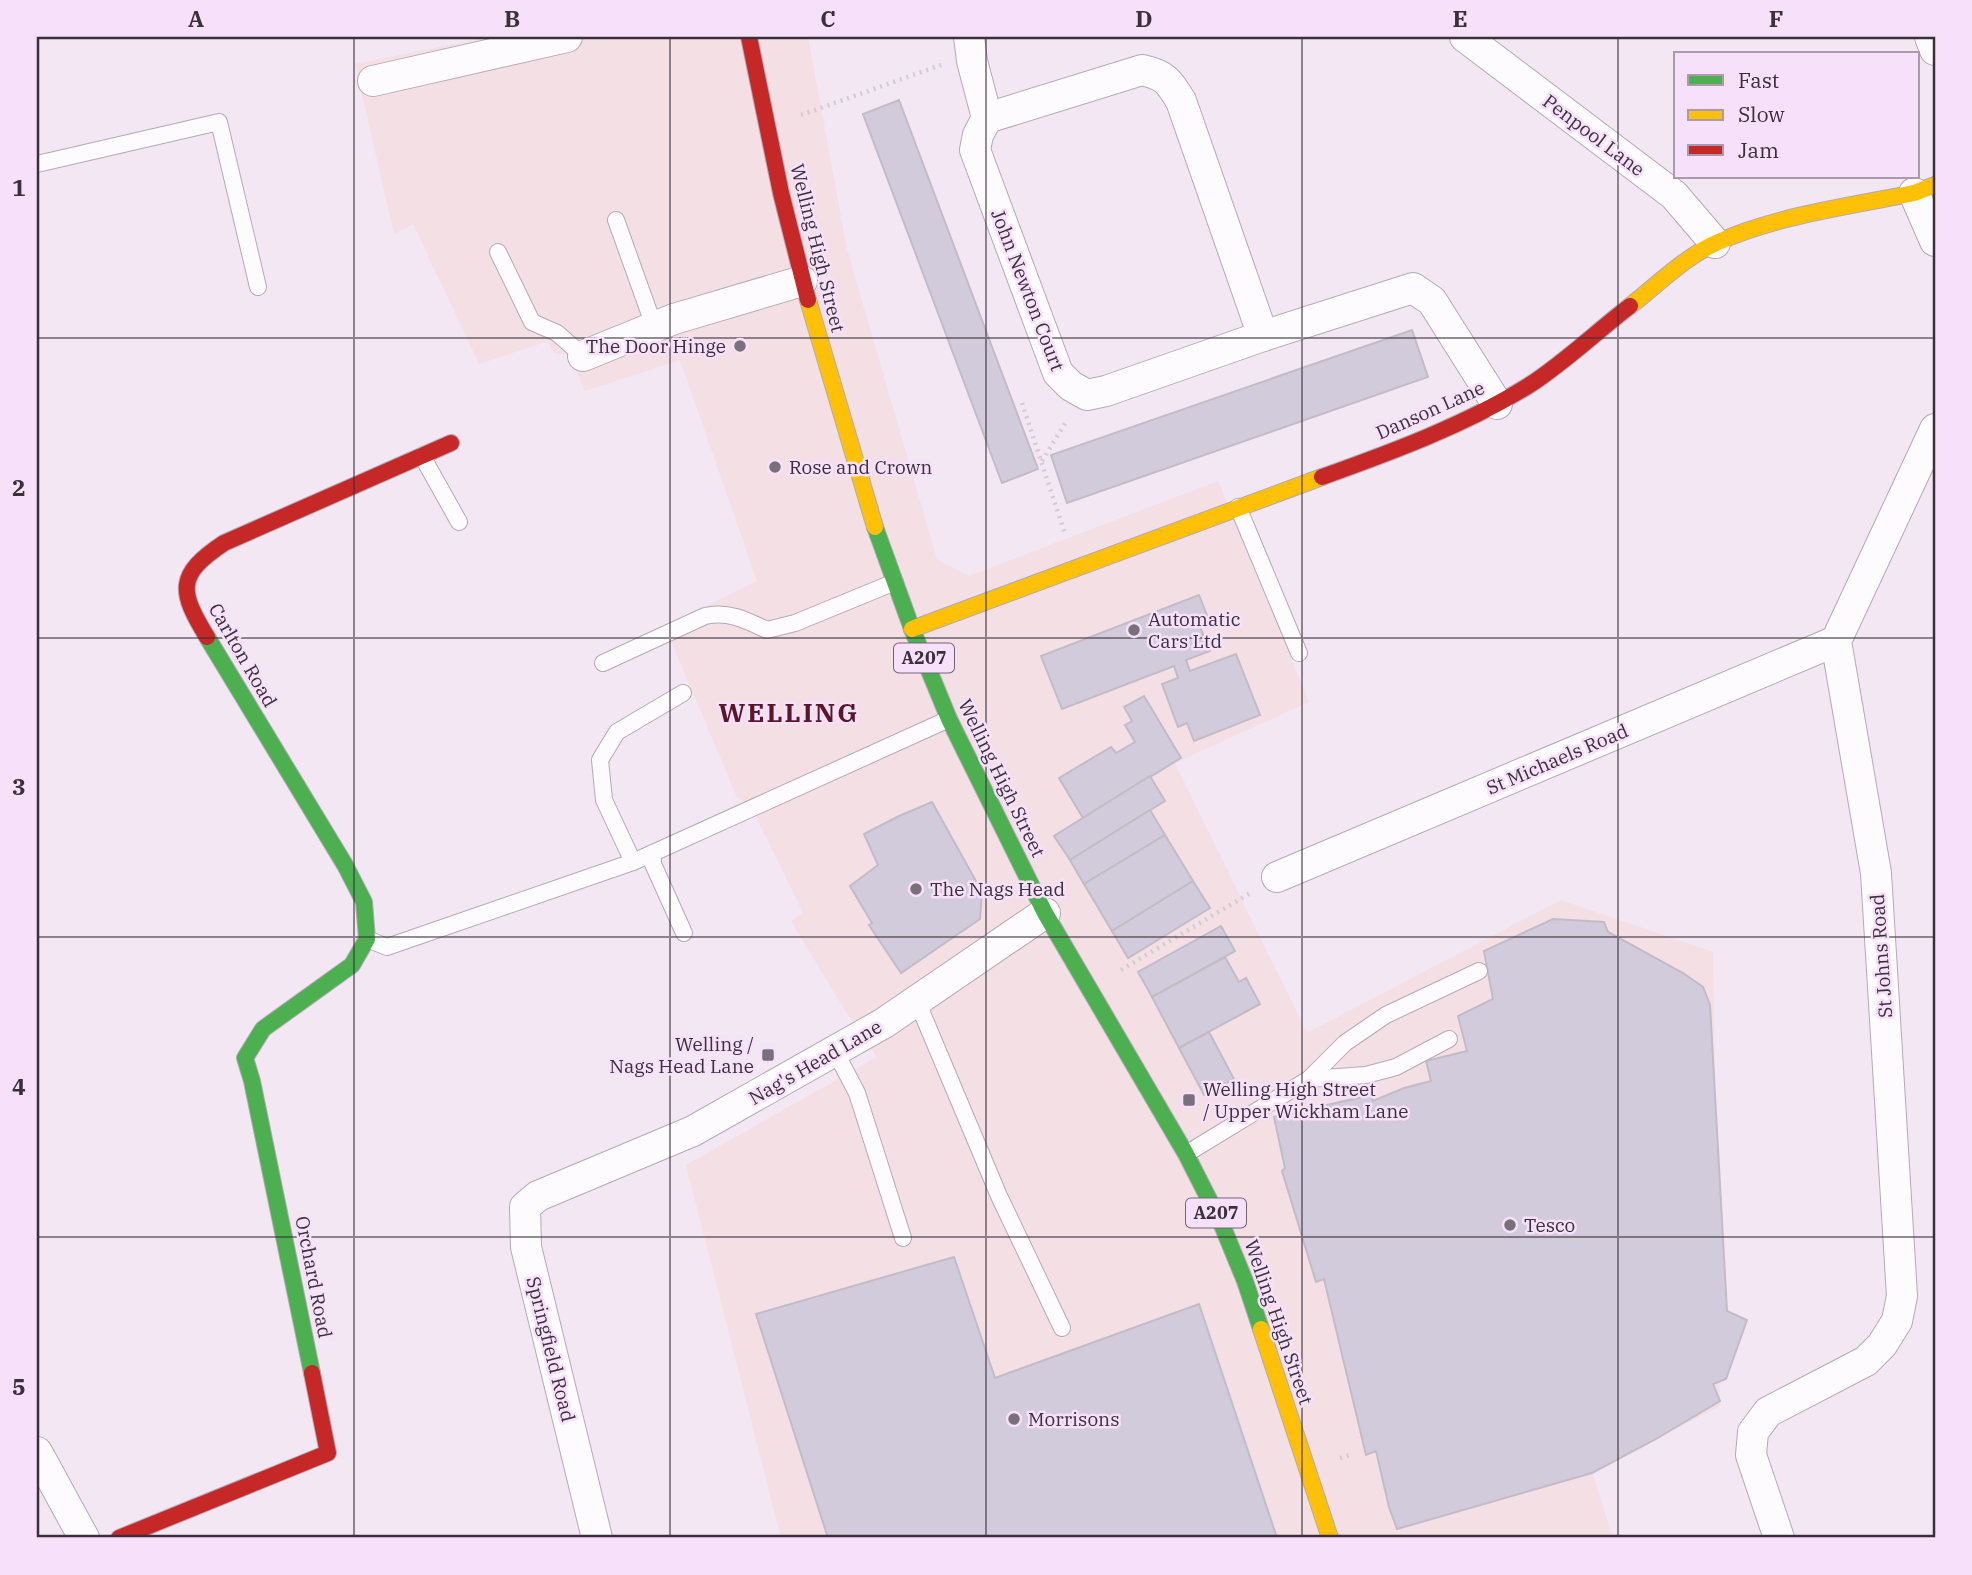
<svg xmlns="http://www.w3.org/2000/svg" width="1972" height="1575" font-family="'IBM Plex Serif',serif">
<rect width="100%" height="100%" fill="#f3e7f4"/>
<!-- commercial -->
<path fill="#f3dfe4" d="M489,37h319l39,212 90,310 32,17 249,-95 91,221 -134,61 132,270 254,-133 152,52 7,454 -128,66 21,66h-832l-95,-373 191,-108 -33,-48 -53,-88 12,-8 -51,-105 -15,-11 -72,-170 92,-46 -77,-221 -95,31 -15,-36 -17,-2 -5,-12 -69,23 -66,-140 -19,10 -39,-170z"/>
<!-- building -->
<g fill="#d2cbdb" stroke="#c2bcc7" stroke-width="2">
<path d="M899,100l139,369 -36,14 -139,-369z"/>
<path d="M1412,330l16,47 -361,126 -16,-48z"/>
<path d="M1199,595l11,28 -10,4 10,24 -24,9 4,11 46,-17 24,61 -66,26 -7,-18 -9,4 -16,-43 16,-6 -4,-12 -112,43 -21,-53z"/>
<path d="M1144,696l37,62 -98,60 -24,-40 52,-31 5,6 19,-11 -10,-17 7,-4 -8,-14z"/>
<path d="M1150,776l15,25 -95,59 -16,-24z"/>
<path d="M932,802l50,90 -2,27 -79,54 -32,-48 3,-2 -22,-37 28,-21 -14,-31 35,-18z"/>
<path d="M1150,810l15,25 -81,49 -14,-24z"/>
<path d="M1165,835l28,46 -81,50 -28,-47z"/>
<path d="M1193,881l17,27 -82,50 -16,-27z"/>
<path d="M1553,919l51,3 4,10 75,41 20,14 7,18 17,306 20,9 -21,59 -13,5 7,17 -64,38 -64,34 -195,56 -8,-22 -13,-56 -10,4 -42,-176 -8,3 -34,-111 3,-3 -11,-51 97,-22 2,6 31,-13 27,-7 -5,-20 41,-10 -9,-35 35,-17 -9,-48z"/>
<path d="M1221,926l14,25 -83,46 -14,-25z"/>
<path d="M1225,957l14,25 7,-4 14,26 -81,44 -27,-51z"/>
<path d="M1209,1032l25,47 -30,16 -25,-47z"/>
<path d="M954,1257l41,121 204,-74 78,234h-449l-72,-224z"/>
</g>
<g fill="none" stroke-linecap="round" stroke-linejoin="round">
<!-- lane casing -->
<g stroke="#b3aab5" stroke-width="18">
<g id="lane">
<path d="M37,164l182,-42 39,165"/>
<path d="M616,220l38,106"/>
<path d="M498,252l34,70 25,11 26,23"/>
<path d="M422,456l37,66"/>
<path d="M1238,507l61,146"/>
<path d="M603,663l102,-47c24,-5 41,4 62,14l28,-7 100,-41"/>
<path d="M653,853v11l31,69"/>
<path d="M633,862l-29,-62 -4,-40 17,-28 66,-39"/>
<path d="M367,939l20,8 246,-85 316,-143"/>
<path d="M917,1001l82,195 63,132"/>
<path d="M835,1051l22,42 46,145"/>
<path d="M1309,1079l57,-4 30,-8 53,-28"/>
<path d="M1186,1154l123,-75 36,-36 41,-28 93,-44"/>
</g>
</g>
<!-- street casing -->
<g stroke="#b3aab5" stroke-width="32">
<g id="street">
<path d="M969,37l3,24 15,57 -9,17 -3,15 83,223 13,13 16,9 19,-4 157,-55 150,-48 19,13 65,103"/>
<path d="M1465,37l209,158 41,48"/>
<path d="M1930,37l5,13"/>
<path d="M373,81l194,-44"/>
<path d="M987,118l155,-48c23,5 27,11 39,31l82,235"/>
<path d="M1914,193l21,48"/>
<path d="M583,356l91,-37 128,-38"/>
<path d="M1277,877l559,-236"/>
<path d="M37,1452l47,86"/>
<path d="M597,1538l-71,-291 -1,-40 13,-11 155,-65 191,-108 161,-110"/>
<path d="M1779,1538l-28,-83 2,-23 15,-20 98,-51 16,-16 15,-24 5,-25 -26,-423 -40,-232 99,-212"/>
</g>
</g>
<!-- fast casing -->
<g stroke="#b3aab5" stroke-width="18">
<g id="fast">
<path d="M875,527l37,102 37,90 96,194 141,241 36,71 23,56 16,48"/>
<path d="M207,637l138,228 19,37 3,37 -15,26 -89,64 -18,29 7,23 60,292"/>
</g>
</g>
<!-- slow casing -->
<g stroke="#b3aab5" stroke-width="18">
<g id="slow">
<path d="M808,300l67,227"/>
<path d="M1630,306c27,-21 55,-49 86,-63 58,-27 135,-37 198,-50l21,-8"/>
<path d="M912,629l410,-152"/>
<path d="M1261,1329l69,209"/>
</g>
</g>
<!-- jam casing -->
<g stroke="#b3aab5" stroke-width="18">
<g id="jam">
<path d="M749,37l32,156 27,107"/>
<path d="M1322,477c70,-25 143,-52 206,-91 36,-23 68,-54 102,-80"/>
<path d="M207,637c-28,-46 -31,-62 17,-94l227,-100"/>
<path d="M119,1538l209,-85 -16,-80"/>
</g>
</g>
<!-- path -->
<g stroke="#d1ccd1" stroke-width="4.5" stroke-dasharray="2 5" stroke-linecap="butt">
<path d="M801,115l140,-50"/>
<path d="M1022,403l43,131"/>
<path d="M1042,461l25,-41"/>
<path d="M1121,970l131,-78"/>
<path d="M1340,1458l13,-4"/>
</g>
<!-- lane -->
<use href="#lane" stroke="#fdfbfd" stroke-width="16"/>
<!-- street -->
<use href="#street" stroke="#fdfbfd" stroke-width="30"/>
<!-- fast -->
<use href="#fast" stroke="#4caf50" stroke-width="16"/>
<!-- slow -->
<use href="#slow" stroke="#ffc107" stroke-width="16"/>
<!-- jam -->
<use href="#jam" stroke="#c62828" stroke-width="16"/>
</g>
<!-- grid -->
<path fill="none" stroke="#39303a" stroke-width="2" stroke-opacity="0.55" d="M354,37v1501M670,37v1501M986,37v1501M1302,37v1501M1618,37v1501M37,338h1898M37,638h1898M37,937h1898M37,1237h1898"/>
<!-- markers -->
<g fill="#7a707b" stroke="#f7e1fa" stroke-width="2.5">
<circle cx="740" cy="346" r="7"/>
<circle cx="775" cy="467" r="7"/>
<circle cx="1134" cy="630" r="7"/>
<circle cx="916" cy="889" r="7"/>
<rect x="761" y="1048" width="14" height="14" rx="3.5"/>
<rect x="1182" y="1093" width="14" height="14" rx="3.5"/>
<circle cx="1510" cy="1225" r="7"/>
<circle cx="1014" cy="1419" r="7"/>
</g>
<g text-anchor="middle" stroke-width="5" stroke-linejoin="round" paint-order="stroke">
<!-- shield labels -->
<g fill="#f7e1fa" stroke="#726574" stroke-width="2">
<rect x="894" y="643.5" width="60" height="29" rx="5"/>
<rect x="1186" y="1198.5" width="60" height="29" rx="5"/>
</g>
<g font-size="18" font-weight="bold" fill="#39303a">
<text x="924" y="664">A207</text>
<text x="1216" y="1219">A207</text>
</g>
<!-- street labels -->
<g font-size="19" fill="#39303a" stroke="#f7e1fa">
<text transform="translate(1594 135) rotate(37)" y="7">Penpool Lane</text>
<text transform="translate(818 248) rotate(76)" y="7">Welling High Street</text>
<text transform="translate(1028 290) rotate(69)" y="7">John Newton Court</text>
<text transform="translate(1430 410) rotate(-24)" y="7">Danson Lane</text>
<text transform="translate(243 655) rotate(60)" y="7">Carlton Road</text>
<text transform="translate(1557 759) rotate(-23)" y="7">St Michaels Road</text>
<text transform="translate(1002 778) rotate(64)" y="7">Welling High Street</text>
<text transform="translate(1881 956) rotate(-94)" y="7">St Johns Road</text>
<text transform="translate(815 1062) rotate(-30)" y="7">Nag's Head Lane</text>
<text transform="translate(314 1277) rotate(79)" y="7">Orchard Road</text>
<text transform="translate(1279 1322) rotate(71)" y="7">Welling High Street</text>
<text transform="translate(551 1349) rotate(76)" y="7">Springfield Road</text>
</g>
<!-- poi labels -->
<g font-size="19" fill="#39303a" stroke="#f7e1fa" text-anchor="start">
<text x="726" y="353" text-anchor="end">The Door Hinge</text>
<text x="789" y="474">Rose and Crown</text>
<text x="1148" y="626">Automatic<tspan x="1148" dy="22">Cars Ltd</tspan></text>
<text x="930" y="896">The Nags Head</text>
<text x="754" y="1051" text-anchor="end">Welling /<tspan x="754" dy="22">Nags Head Lane</tspan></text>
<text x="1203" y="1096">Welling High Street<tspan x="1203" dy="22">/ Upper Wickham Lane</tspan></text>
<text x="1524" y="1232">Tesco</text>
<text x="1028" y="1426">Morrisons</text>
</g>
<!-- district labels -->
<g font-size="26" font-weight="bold" letter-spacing="2" fill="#5b1729" stroke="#f7e1fa">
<text x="789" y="722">WELLING</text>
</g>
</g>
<!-- border -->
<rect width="1972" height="1575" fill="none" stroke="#f7e1fa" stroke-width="77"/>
<!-- legend -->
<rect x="1674" y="52" width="245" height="126" fill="#f7e1fa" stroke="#ab9aad" stroke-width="2"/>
<rect x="1688" y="75" width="35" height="10" fill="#4caf50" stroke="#ab9aad" stroke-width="2"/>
<text x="1738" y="88" font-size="21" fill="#39303a">Fast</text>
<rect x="1688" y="110" width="35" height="10" fill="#ffc107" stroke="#ab9aad" stroke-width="2"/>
<text x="1738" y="122" font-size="21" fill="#39303a">Slow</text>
<rect x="1688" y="145" width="35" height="10" fill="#c62828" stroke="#ab9aad" stroke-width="2"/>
<text x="1738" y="158" font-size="21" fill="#39303a">Jam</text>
<rect x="38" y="38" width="1896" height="1498" fill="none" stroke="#39303a" stroke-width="2.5"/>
<g font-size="23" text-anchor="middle" font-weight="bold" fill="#39303a">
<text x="196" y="27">A</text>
<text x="512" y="27">B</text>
<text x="828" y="27">C</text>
<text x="1144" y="27">D</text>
<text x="1460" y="27">E</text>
<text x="1776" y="27">F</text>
<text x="19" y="196">1</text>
<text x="19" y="496">2</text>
<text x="19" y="795">3</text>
<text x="19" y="1095">4</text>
<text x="19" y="1395">5</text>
</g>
</svg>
